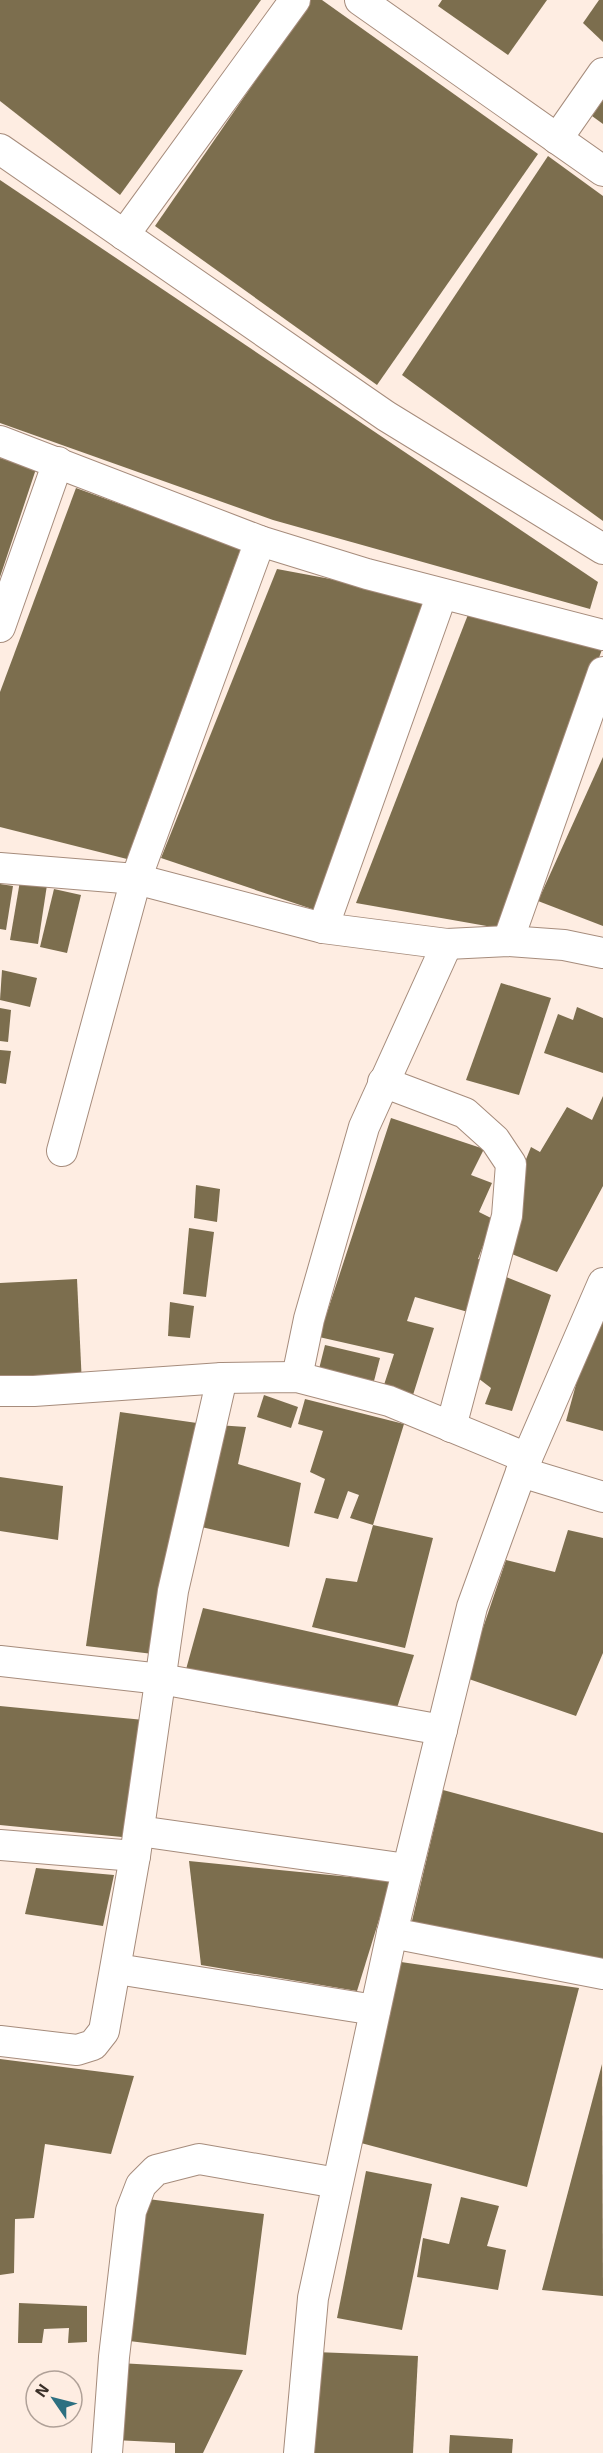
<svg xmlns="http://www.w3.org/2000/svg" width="603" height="2453" font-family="'Exo 2',sans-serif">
<rect width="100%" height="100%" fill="#feede2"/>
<!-- building -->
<g fill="#7c6e4e">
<path d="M0,0h261l-141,195 -120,-94z"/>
<path d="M311,0h11l216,154 -161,231 -222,-159z"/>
<path d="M442,0h105l-39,55 -70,-49z"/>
<path d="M599,0h4v42l-20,-19z"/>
<path d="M603,100v24l-11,-8z"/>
<path d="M548,156l55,40v325l-201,-146z"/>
<path d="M0,180l598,402 -8,27 -317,-89 -273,-97z"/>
<path d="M0,458l36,11 -36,108z"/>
<path d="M76,488l165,60 -114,311 -127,-32v-135z"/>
<path d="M277,569l155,29 -117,312 -154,-52z"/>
<path d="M469,612l134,35 -105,281 -142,-25z"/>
<path d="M603,757v169l-65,-25z"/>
<path d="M20,881l27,4 -9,59 -28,-4z"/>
<path d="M0,884l13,2 -7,44 -6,-1z"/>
<path d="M54,889l27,6 -14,58 -27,-6z"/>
<path d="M2,970l35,8 -7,29 -30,-7z"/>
<path d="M501,983l50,15 -32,97 -53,-15z"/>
<path d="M577,1007l26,11v55l-59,-20 14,-39 15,6z"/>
<path d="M0,1008l11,2 -3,32 -8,-1z"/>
<path d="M0,1050l11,1 -5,33 -6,-1z"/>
<path d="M603,1096v90l-46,86 -53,-21 10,-62 17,-42 9,5 27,-45 25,13z"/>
<path d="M391,1118l93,31 -13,26 21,8 -13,29 14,7 -15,40 8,2 -18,51 -53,-15 -8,24 27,7 -21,67 -30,-7 11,-34 -75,-17z"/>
<path d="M196,1185l24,4 -3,33 -23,-4z"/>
<path d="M189,1228l25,4 -8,65 -23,-3z"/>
<path d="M501,1275l50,20 -39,116 -27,-7 6,-16 -17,-13z"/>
<path d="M77,1279l5,106 -82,4v-106z"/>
<path d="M170,1302l24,4 -4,32 -22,-2z"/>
<path d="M597,1308l6,2v121l-37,-10z"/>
<path d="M325,1345l55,13 -6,23 -55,-12z"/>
<path d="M264,1395l34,12 -7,21 -34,-11z"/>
<path d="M305,1399l99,25 -31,101 -23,-7 9,-23 -11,-4 -10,28 -24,-6 11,-34 -15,-7 13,-41 -25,-7z"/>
<path d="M120,1412l77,11 -44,231 -67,-8z"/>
<path d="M217,1425l29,2 -8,37 63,19 -12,64 -92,-21z"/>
<path d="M0,1477l63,9 -5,54 -58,-9z"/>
<path d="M373,1525l60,13 -28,110 -93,-21 14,-49 31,4z"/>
<path d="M568,1530l35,8v115l-27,63 -110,-38 40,-118 49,12z"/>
<path d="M203,1608l211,47 -19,59 -210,-41z"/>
<path d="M0,1706l144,14 -12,118 -132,-13z"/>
<path d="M443,1790l160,43v127l-192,-35z"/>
<path d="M189,1861l202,20 -34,110 -156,-26z"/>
<path d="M36,1868l78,7 -11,51 -78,-12z"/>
<path d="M401,1962l178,26 -52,199 -166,-44z"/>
<path d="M0,2059l134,17 -23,78 -66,-10 -11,74 -19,1 -1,54 -14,2z"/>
<path d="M602,2064l1,232 -61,-6z"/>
<path d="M366,2171l66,13 -30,146 -65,-12z"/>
<path d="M461,2197l38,9 -12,40 19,4 -8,40 -81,-13 6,-39 26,6z"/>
<path d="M148,2199l116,15 -18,141 -117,-14z"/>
<path d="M19,2303l68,3v36l-19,1 1,-15 -25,1 -2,14h-24z"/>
<path d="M315,2352l103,4 -5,97h-103z"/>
<path d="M119,2363l124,7 -40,83h-28v-10l-61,-3z"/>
<path d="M450,2435l63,4 -1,14h-63z"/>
</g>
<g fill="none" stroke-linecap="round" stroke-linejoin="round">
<!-- street casing -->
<g stroke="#a68c7c" stroke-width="32">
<g id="street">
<path d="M360,0l243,171"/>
<path d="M557,139l46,-66"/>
<path d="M0,149l386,267 217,133"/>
<path d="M124,235l171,-235"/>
<path d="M0,441l260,100 107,33 236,61"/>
<path d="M0,627l58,-165"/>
<path d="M0,868l136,11 187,49 124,16 61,-3 56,4 39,8"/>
<path d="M323,928l119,-334"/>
<path d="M508,941l95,-269"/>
<path d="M383,1082l82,31 30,27 16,24 -4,52 -56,211"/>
<path d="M62,1151l74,-272 124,-338"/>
<path d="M297,1377l12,-58 55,-192 83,-183"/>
<path d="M0,1391h34l188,-13 75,-1 92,24 138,57"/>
<path d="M521,1472l82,25"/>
<path d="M0,1661l161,18 281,51"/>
<path d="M139,1831l268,38"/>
<path d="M0,1845l135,11"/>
<path d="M392,1933l211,41"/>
<path d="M117,1969l258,41"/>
<path d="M0,2041l77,9 16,-5 11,-14 31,-175 38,-265 49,-213"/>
<path d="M107,2453l7,-96 17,-146 10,-26 15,-15 43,-11 138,24"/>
<path d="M299,2453l14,-155 79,-365 80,-326 49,-135 82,-189"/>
</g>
</g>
<!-- street -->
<use href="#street" stroke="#fff" stroke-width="30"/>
</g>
<!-- north arrow -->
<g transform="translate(54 2399) rotate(305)"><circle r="28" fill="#feede2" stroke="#b0a198" stroke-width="1.5"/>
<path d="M0-4.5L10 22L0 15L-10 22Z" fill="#2d7081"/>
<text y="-9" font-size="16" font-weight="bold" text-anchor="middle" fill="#3b3029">N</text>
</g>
</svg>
